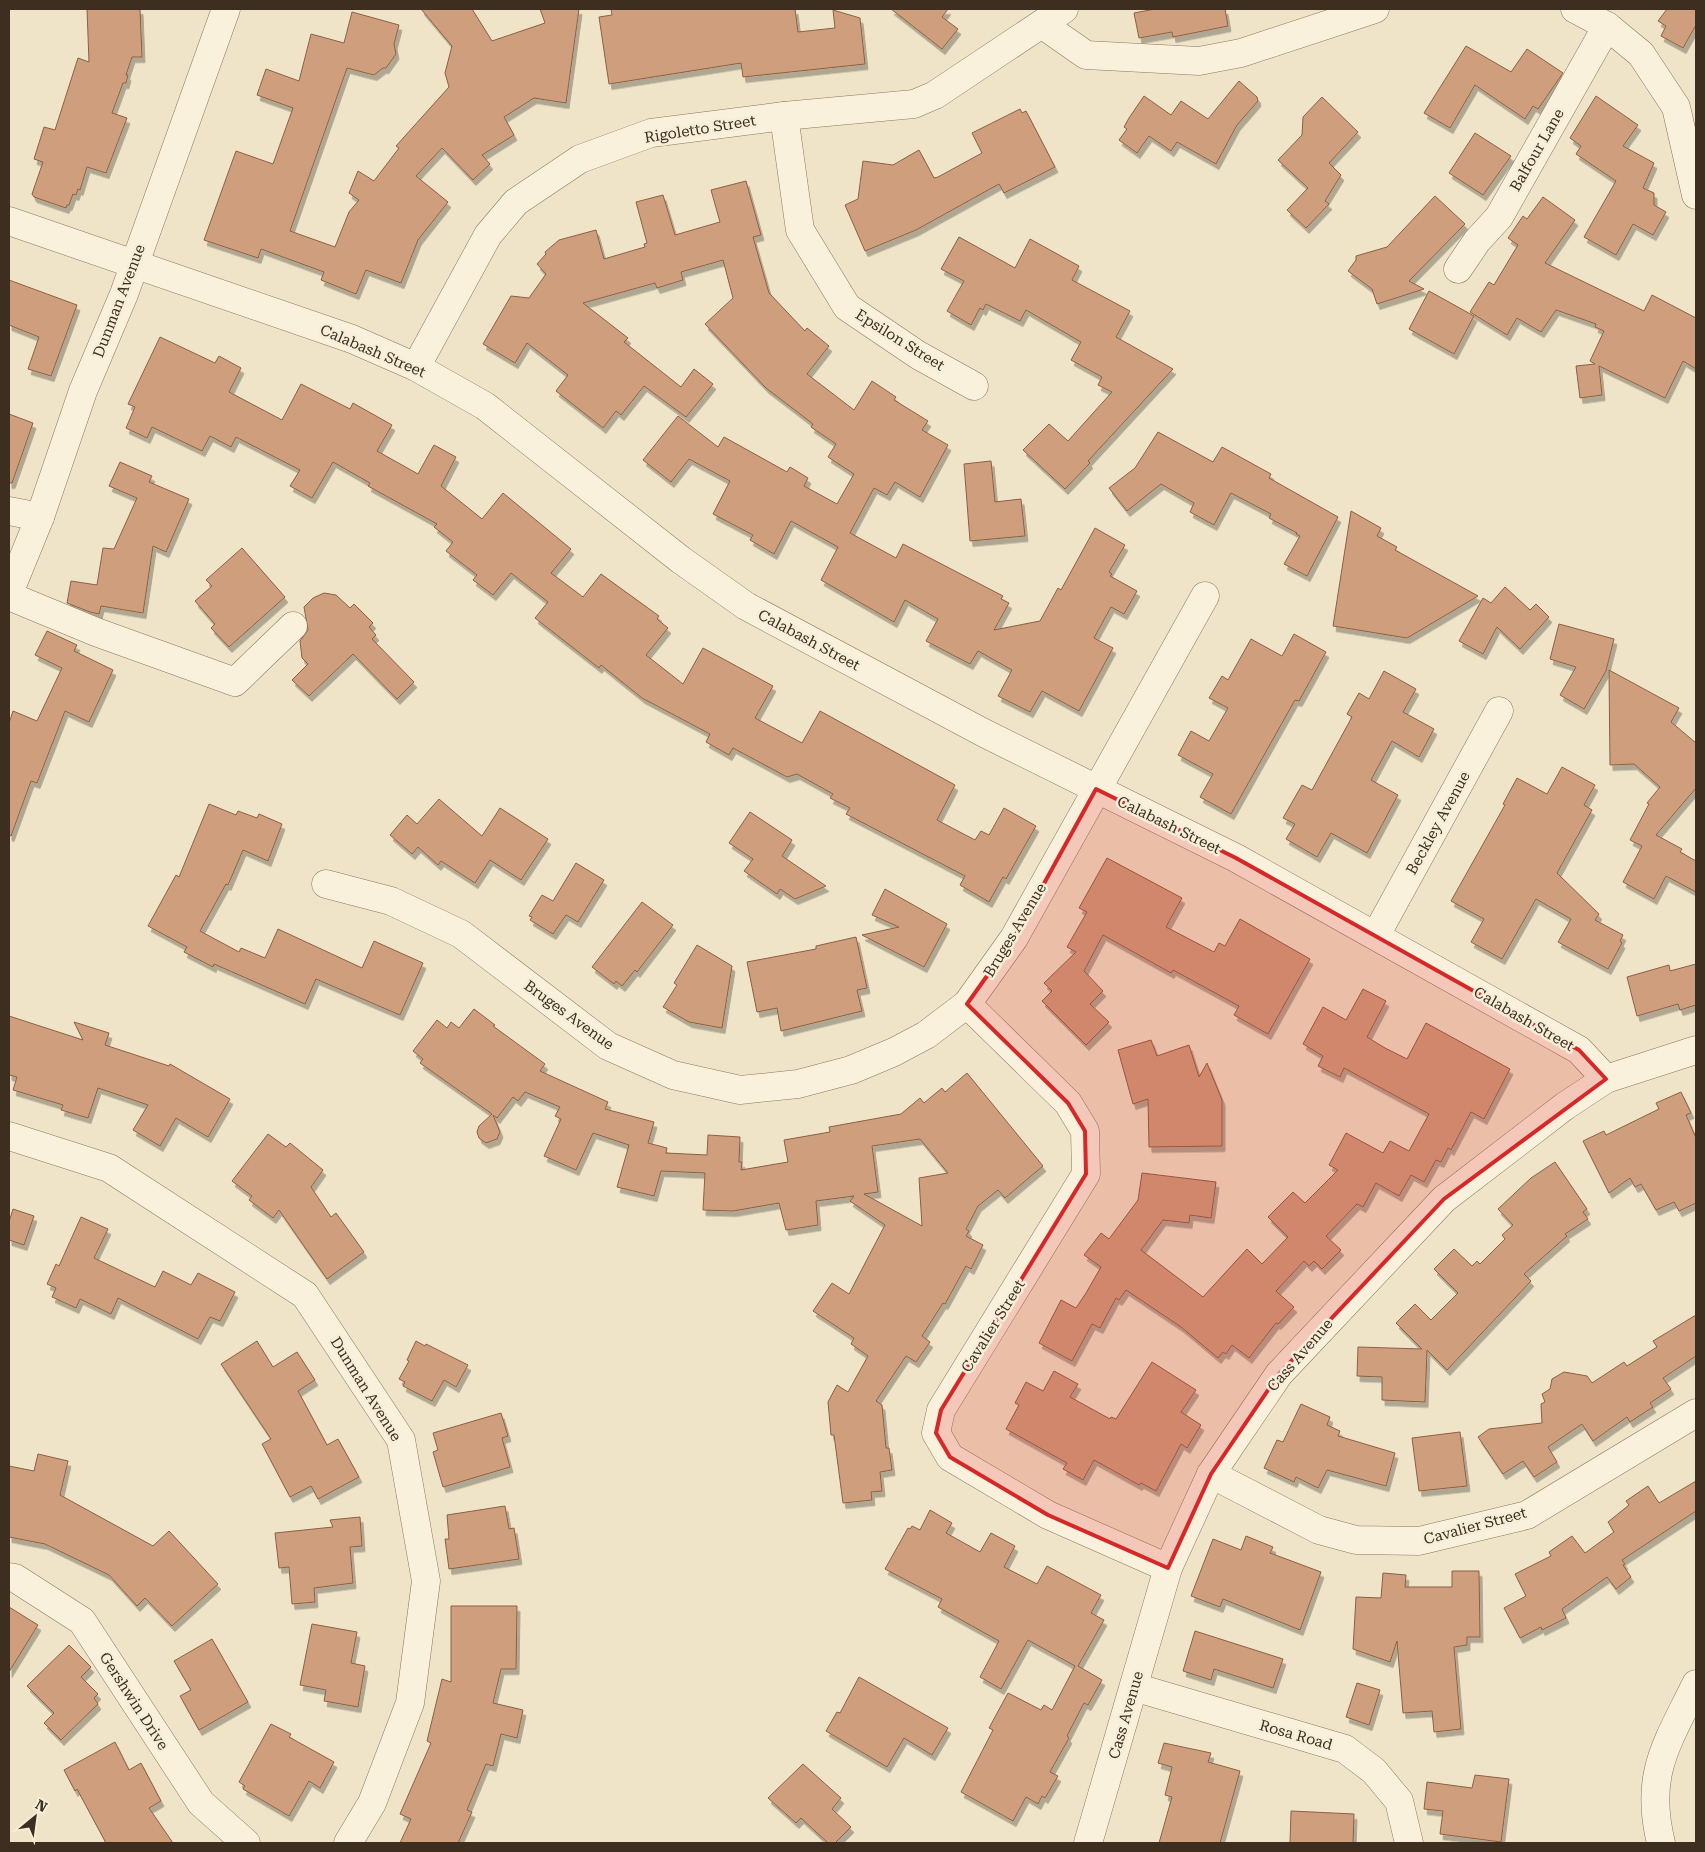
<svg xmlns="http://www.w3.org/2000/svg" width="1705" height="1852" font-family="'Roboto Serif',serif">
<defs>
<filter id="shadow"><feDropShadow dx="3" dy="5.5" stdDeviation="0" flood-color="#0004"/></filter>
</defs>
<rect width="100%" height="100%" fill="#f0e4c8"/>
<!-- building -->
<g fill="#cf9f7d" stroke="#8d5f41" fill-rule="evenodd" filter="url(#shadow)">
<path d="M87,9h53l2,48h-10l-6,18h2l-2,8h-3l-11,30 15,5 -21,55 -19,-6 -7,23 -2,-1 -2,6 -3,-1 -4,11h-2l-1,3 -32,-11 -2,-3 11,-32 -9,-3 10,-32 11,3 23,-72 11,4z"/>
<path d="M421,9h51l20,32 53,-18 -5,-14h39l-13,94 -32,-5 -30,19 10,18 -32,20 8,9 -17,16 -31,-32 -26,28 32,26 -30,38 -17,43 -35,-13 -10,24 -35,-14 3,-8 -63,-23 -3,9 -54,-18 32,-89 37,13 20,-56 -36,-13 9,-26 33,12 12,-47 33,9 8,-31 47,13 -5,19 2,10 -10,14h-3l-9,7 -27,-7 -57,163 45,16 14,-35 10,-12 -10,-7 9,-22 16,10 25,-33 -3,-2 53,-59 -4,-14 7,-27z"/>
<path d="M611,9h184l3,23 37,-4 -2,-18 27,8 5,46 -122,13 -2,-14 -132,21 -10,-67 13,-2z"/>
<path d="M891,9h57l-6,8 16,12 -16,20z"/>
<path d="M1155,9h70l3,17 -55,11 -1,-5 -33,6 -5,-25z"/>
<path d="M1667,9h29v16l-13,23 -22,-12 5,-10 -8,-5z"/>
<path d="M1466,46l45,26 16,-23 36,24 -25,36 -5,-3 -8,13 -50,-34 -25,43 -26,-15z"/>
<path d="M1239,81l18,16 1,4 -21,24 -21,39 -39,-22 -6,9 -22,-15 -12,17 -18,-13 8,-11 -3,-2 5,-9 15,-22 27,19 10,-14 27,18z"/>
<path d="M1596,96l42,29 -15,21 31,17 -11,25 11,5v12l12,7 -13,23 -20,-11 -17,31 -32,-18 32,-56 -40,-27 5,-8 -11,-8z"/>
<path d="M1322,97l36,35 -29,31 12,12 -16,26 4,3 -23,24 -19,-18 21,-22 -30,-28 24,-25 1,-18z"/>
<path d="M1020,109l2,4 4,-2 29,56 -51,26 -5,-9 -83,46 -51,21 -20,-46 13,-6 5,-38 30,4 26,-15 15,28 4,-1 44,-24 -10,-20z"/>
<path d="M1475,133l36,23 -28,39 -34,-22z"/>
<path d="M746,181l15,54 -8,2 16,56 36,38 2,-3 22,18 -22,28 47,36 18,-29 24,16 -2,3 34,21 -6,9 26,15 -28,52 -25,-15 -8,13 -13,-7 -24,45 46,25 7,-14 100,52 -2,3 8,4 -15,27 46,-9 18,-33 3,2 34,-62 30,17 -16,27 3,2 -2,2 27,15 -13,23 -13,-7 -17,31 19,10 -34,63 -37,-20 -12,21 -32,-16 14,-26 -34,-19 -8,13 -44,-23 12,-22 -33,-19 -11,22 -73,-42 17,-33 -47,-26 -17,33 -24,-14 3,-5 -40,-21 17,-33 -41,-22 -18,23 -28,-22 35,-44 40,31 6,-10 63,35 3,-5 18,11 -4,8 33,18 17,-30 -26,-17 8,-13 -25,-17 2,-3 -47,-36 -61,-64 28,-26 -10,-38 -42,12 2,8 -26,8 -2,-5 -72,20 45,35 -4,4 57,45 13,-18 19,15 -27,33 -42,-31 -23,29 -5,-4 -13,17 -47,-37 12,-16 -41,-32 -12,20 -32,-19 28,-48 18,2 17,-24 -9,-10 9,-10 -1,-2 14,-12 37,-10 8,29 41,-12 -1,-3 3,-1 -11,-41 27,-7 12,40 45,-13 -9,-32z"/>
<path d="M1435,196l30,28 -56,57 15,8 -47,15 -5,-15 -24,-18 8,-11v-4l31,-9z"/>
<path d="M1543,197l32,23 -30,43 99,48 8,-16 44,23v51l-13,-8 -18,37 -66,-32 3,29 -22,3 -4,-32 19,-2 -5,-3 14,-30 -9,-4 1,-3 -40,-14 -15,22 -24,-14 -10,17 -37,-23 19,-30 5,3 24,-40 -10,-7 15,-22 4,3z"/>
<path d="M959,237l56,31 15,-29 49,27 -7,14 58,31 -14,26 57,32 -85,92 2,2 -25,26 -42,-39 26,-26 19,17 44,-49 -14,-7 4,-8 -31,-17 10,-18 -55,-32 -6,11 -34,-17 -3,6 -3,-2 -9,17 -24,-14 17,-30 -23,-12z"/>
<path d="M9,280l68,25 -26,71 -23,-7 11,-32 -30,-12z"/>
<path d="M1429,291l45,25 -20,38 -45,-25z"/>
<path d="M160,337l55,26 4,-7 22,12 -12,24 53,28 19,-36 49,25 3,-6 39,22 -15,26 41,23 16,-29 22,12 -15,29 41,33 21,-26 68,56 -20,24 32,24 18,-23 58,42 -2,3 11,9 -22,27 37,29 20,-36 70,38 -18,32 47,25 18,-32 135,74 -18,35 38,20 6,-9 8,4 15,-27 32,18 -30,53 -3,-2 -14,25 -29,-17 5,-9 -119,-62 4,-6 -20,-10 3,-4 -36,-20 -10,3 -54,-29 -4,7 -23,-13 4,-8 -68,-36 -41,-33 -2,3 -64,-50 13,-16 -37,-29 -18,22 -20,-15 4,-5 -31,-24 7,-9 -19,-15 3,-3 -69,-38 2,-3 -37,-21 -21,36 -22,-12 10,-16 -64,-33 -5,10 -21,-11 -8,15 -50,-24 -5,11 -21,-10 9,-21 -7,-3z"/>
<path d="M9,414l24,9 -21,60h-3z"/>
<path d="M1158,432l55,30 9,-15 49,27 -2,4 69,39 -31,59 -23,-12 16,-28 -4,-2 1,-1 -28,-15 2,-4 -40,-21 -17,32 -24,-13 4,-9 -33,-19 -34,27 -18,-23 26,-20z"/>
<path d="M991,461l4,41 26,-3 4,37 -55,5 -6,-77z"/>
<path d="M120,462l32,14 -3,6 40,17 -23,53 -13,-6 -10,67 -42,-7 -2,8 -9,-2 -23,-9 4,-22 26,4 6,-37 11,1 23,-51 -28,-12z"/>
<path d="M1351,511l30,17 -4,8 20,11 -2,3 83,46 -71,42 -74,-12z"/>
<path d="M242,548l43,49 -56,50 -18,-19 4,-4 -20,-23 17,-15 -6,-6z"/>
<path d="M1505,587l25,23 6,-6 13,13 -29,32 -23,-22 -14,27 -24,-13 24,-43 8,5z"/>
<path d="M324,593l12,2 14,13 4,-4 19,19 -4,4 7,8 -4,4 42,43 -17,17 -44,-45 -44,42 -17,-16 16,-16 -6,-6 -2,-17 8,-11 -4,-23 9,-9z"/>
<path d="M1559,624l55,15 -8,32 -22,38 -24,-14 16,-28 -26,-8z"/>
<path d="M47,631l30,14 -3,6 39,19 -24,52 -24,-11 -28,72 -6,-2 -20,55 -2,-1v-112l4,-12 24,10 25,-53 -27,-13z"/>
<path d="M1294,634l32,18 -27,49 -4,-1 -64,114 -31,-17 13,-23 -35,-19 13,-24 18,10 19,-33 -19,-10 13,-22 6,4 23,-41 31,17z"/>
<path d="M1609,670l70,38 -8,14 25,21v45l-40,47 26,14 -2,3 16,9v31l-30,-16 -12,23 -31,-17 19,-36 -12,-6 19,-36 -2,-1 13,-16 -26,-23 -24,1z"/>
<path d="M1384,671l32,18 -13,23 31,17 -15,28 -27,-16 -21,39 27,15 -31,58 -36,-20 -14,24 -31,-18 9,-15 -12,-6 19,-33 10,5 40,-73 -5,-3 12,-21 10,6z"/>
<path d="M1562,767l33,18 -11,20 8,5 -35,63 42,41 -4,6 28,15 -3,6 2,2 -14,26 -50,-27 13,-23 -35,-20 -34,60 -31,-17 13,-23 -33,-18 54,-96 -2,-1 14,-26 30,16z"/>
<path d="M439,799l43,37 18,-28 48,31 -27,41 -31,-20 -15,23 -34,-22 -3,4 -20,-18 -6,7 -22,-19 17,-20 10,9z"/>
<path d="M209,804l27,11 2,-4 19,7 2,-4 23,10 -14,37 -25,-11 -15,35 -2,-1 -26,47 39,21 2,-4 24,10 13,-29 84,39 12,-27 49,22 -23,52 -84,-36 -11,25 -91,-40 -1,3 -29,-15 3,-5 -39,-21 28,-51 3,2z"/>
<path d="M750,812l42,28 -10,16 44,30 -31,13 -15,-10 -3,5 -33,-23 9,-12 -24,-16z"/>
<path d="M1107,858l75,40 -16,29 48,25 5,-9 6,3 15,-27 70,40 -42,75 -34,-19 5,-9 -66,-36 -2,3 -68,-38 -19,36 19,20 -13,13 19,18 -23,23 -44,-44 10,-10 -8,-8 32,-31 -9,-5 20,-35 -8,-4z"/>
<path d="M576,863l28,17 -26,42 -12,-7 -13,19 -23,-14 2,-3 -3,-1 13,-21 11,6z"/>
<path d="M885,889l62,35 -23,43 -62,-32 37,-8 -27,-12z"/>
<path d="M642,902l31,23 -36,47 -2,-2 -13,16 -6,-5 -2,3 -22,-17z"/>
<path d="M856,937l11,51 -10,2 5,21 -81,20 -4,-23 -20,4 -10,-50 69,-13v-3z"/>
<path d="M697,945l35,21 -10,62 -33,-6 -26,-15 14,-22 -3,-2z"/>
<path d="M1696,964v41l-16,5 -2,-6 -41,12 -10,-39 42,-12 1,6z"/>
<path d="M1363,989l23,12 -19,36 18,11 22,11 19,-36 84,46 -26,50 -13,-7 -20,38 -3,-2 -7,14 -5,-2 -12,22 -13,-7 -12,21 -23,-13 -13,24 -6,-3 -31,32 15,14 -19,19 -8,-8 -5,5 -5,-5 -28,30 18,16 -16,17 -2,-1 -27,35 -17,-13 -6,9 -3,-2 -5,6 -37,-31 -55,-37 -7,10 -3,-2 -16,30 -8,-4 -20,37 -33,-18 22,-43 15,8 10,-15 15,-26 -17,-12 17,-22 8,6 29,-39 4,-27 74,9 -5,36 -21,-3 -1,8 -26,-3 -22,30 62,47 44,-48 15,15 26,-27 -20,-20 25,-25 12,11 33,-33 -9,-5 17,-32 37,20 7,-12 19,10 20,-37 -85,-46 -4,9 -22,-11 5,-10 -20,-12 20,-37 23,13z"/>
<path d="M474,1009l21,16 -2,1 52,38 -5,7 68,31 -3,7 49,13 -6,21 19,5 -1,5 41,2 1,-20 32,2 -1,25h3l-1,8 47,-8 -4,-22 46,-8 -1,-5 72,-13 19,-16 4,5 18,-15 3,4 22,-19 76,93 -38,32 -7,-8 -20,16 -12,23 3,2 -3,5 17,9 -12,24 -5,-3 -21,38 -2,-1 -21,33 8,6 -14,20 -10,-6 -30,45 6,4 4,43h3l3,22 -12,2 2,19 -11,1 1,8 -29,3 -9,-68h-3l-3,-33 9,-17 11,7 20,-36 -17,-12 3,-6 -41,-27 19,-28 17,11 36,-69 -35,-24 4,-5 -38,5 2,24 -32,5 -7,-27 -46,8 -30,-1 2,-37 -44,-2 -7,25 -37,-9 12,-42 -36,-12 -17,37 -32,-14 17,-37 -6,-3 5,-9 -35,-15 -7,9 -5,-4 -16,21 -4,-3 7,17 -3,7 -11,4 -7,-5 -2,-6 2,-6 13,-12 -72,-51 3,-4 -10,-8 24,-31 10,8 4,-6 8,6zM920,1139l28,34 -29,5 3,48 -58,-32 14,-2 -6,-46z"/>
<path d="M9,1016l74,24 -9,-18 35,11 -4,12 64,21 1,-2 60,35 -22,38 -32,-19 -16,28 -27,-16 15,-25 -50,-17 -10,30 -27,-8 2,-5 -50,-15 4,-13 -8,-2z"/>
<path d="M1151,1040l6,16 32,-11 10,32 8,-14 15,37v46l-73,1 -1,-48 -15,5 -15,-54z"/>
<path d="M1681,1092l10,21 -5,2 10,23v65l-17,8 -5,-9 -18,8 -15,-26 -6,3 -5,-9 -21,15 -26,-52 21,-10 2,4 53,-26 -3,-6z"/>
<path d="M268,1134l18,13 4,-4 33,27 -12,17 20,30 5,-4 28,39 -37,27 -48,-69 -6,8 -24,-18 3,-4 -20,-15z"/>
<path d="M1555,1162l32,47 -4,3 5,7 -23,15 2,2 -43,38 7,7 -84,89 -20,-20 -2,52 -43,-2v-23l-25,-1 1,-29 64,2 -26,-26 19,-19 16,16 27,-27 -24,-24 20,-20 18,17 5,-5 3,3 25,-25 -3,-4 11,-10 -15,-16 33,-31z"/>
<path d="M13,1209l21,7 -10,29 -15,-5v-18z"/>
<path d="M81,1217l27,12 -14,29 61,29 8,-16 28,14 7,-12 37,19 -15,29 -10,-4 -12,22 -80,-41 -7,16 -31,-15 -4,9 -24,-11 4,-9 -9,-4 9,-20 3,2z"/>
<path d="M1696,1315v41l-33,22 8,11 -21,14 3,4 -23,15 -3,-5 -34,24 -11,-17 -34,23 9,15 -23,15 -11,-16 -20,13 -25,-37 11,-8 53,-6 -1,-19 4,-2 -3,-8 8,-5 2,-10 12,-7 23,4 5,7 32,-21 3,4 30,-19 -4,-6z"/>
<path d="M257,1341l16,26 24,-15 18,28 -17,11 29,54 11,-6 21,38 -41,22 -7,-13 -21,11 -28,-53 9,-5 -50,-75z"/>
<path d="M416,1341l9,5 1,-2 42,21 -12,22 -12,-7 -12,21 -29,-15 2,-4 -6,-3 10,-18 -2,-1z"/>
<path d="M1152,1362l44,28 -15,22 20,13 -14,23 -6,-4 -25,47 -15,-8 -2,2 -45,-25 -11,20 -20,-11 4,-6 -61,-34 13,-24 -4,-2 11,-21 17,9 11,-20 24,13 -8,13 40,22 1,-2 5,2z"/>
<path d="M1301,1404l29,13 -3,8 13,6 -2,5 57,17 -9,33 -59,-16 -9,18 -22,-11 -2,5 -30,-14 13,-28 6,2z"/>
<path d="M501,1413l7,23 -6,2 8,29 -67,20 -10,-35 5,-2 -5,-17z"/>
<path d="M1460,1432l7,54 -48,5 -7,-53z"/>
<path d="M38,1454l30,7 -8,34 93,51 16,-15 49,53 -46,42 -27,-28 -8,8 -28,-31 -64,-31 -36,-7v-71l25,5z"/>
<path d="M1696,1481v30l-74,49 3,4 -2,1 8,12 -15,12 -9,-12 -45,32 4,9 -24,12 -1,-3 -21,11 -16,-30 22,-12 -11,-22 36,-18 -2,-4 23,-16 13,17 29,-21 -6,-10 21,-17 -3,-4 22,-15 11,17z"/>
<path d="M505,1506l4,23 5,-1 5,31 -70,10 -4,-30h4l-2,-24z"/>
<path d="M930,1510l22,13 -6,10 34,19 11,-19 24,13 -11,21 33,17 10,-18 54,29 -10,18 13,7 -26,46 24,14 -14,25 -4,-2 -17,33 2,2 -19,34 8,4 -13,22 -3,-2 -4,8 -12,-7 -13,24 -52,-29 32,-62 -4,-2 19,-35 33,17 3,-5 8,5 23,-44 -47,-26 -27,49 -21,-12 19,-36 -61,-34 4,-8 -57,-30 23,-41 2,1 2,-3 8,4z"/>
<path d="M360,1517l2,29 -12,1 3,36 -39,5 1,14 -23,2 -3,-37 -10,1 -4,-35 58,-6 -3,-7z"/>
<path d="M1246,1536l27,11 -3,6 51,19 -21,58 -77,-31 -3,8 -29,-11 22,-57 28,11z"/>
<path d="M1452,1571h27l1,66h-13v8l-13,2 7,82 -27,3 -2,-21 -29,2 -6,-72 -7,21 -37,-13 3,-52 25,1 2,-25 23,2 -1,12h47z"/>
<path d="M451,1606h66l-1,63h-15l-8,34 30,7 -6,28 -16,-4 -8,32 -7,-2 -19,46 5,2 -14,31h-58l11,-24 -11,-5 31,-71 -4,-2 15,-62 9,3z"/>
<path d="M9,1607l29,18 -29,47z"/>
<path d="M312,1624l45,8 -6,31 14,3 -7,41 -34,-6 2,-11 -26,-5z"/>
<path d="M1195,1631l88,28 -10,29 -59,-19 -3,11 -28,-9z"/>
<path d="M212,1639l36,63 -49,28 -19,-34 11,-6 -17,-29z"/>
<path d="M69,1645l22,22 -10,10 17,17 -4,4 4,6 -37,36 -17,-17 10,-10 -27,-27z"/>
<path d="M859,1677l89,51 -16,27 -28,-17 -17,29 -61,-36 11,-19 3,1z"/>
<path d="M1357,1683l23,7 -11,35 -23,-8z"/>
<path d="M271,1724l20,10 -2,3 45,25 -14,26 -11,-7 -20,35 -46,-27 2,-3 -6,-4z"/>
<path d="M115,1742l14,28 12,-7 20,38 -12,7 24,35h-67l-29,-54 -2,2 -11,-21z"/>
<path d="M1164,1743l47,10 -3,9 32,9 -20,72h-61l13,-46 -7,-2 7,-28 -14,-4z"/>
<path d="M803,1764l38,34 -9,11 19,18 -16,16h-7l-27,-25 -5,5 -28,-25z"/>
<path d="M1475,1775l34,4 -8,63 -61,-8 3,-23 -19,-2 3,-27 45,6z"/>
<path d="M1291,1811l63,3 -1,29h-63z"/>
</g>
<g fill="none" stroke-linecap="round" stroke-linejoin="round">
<!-- minor casing -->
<g stroke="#8d765c" stroke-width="29">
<g id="minor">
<path d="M1575,9l32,17 34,28 35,53 20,88"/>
<path d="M1043,25l43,30 113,6 42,-8 134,-44"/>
<path d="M784,116l16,114 47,77 71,48 56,31"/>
<path d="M9,221l343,118 64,28 69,39 196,154 65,46 238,127 252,125 343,192 27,29"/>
<path d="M1458,269l19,-28 22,-24 108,-191"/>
<path d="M416,367l72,-132 28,-33 64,-43 71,-26 133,-17 130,-12 21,-9 129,-86"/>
<path d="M9,511l31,6"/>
<path d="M9,593l31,-76 43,-126 41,-97 102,-285"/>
<path d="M9,596l87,36 139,50 58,-56"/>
<path d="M326,884l65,17 70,33 147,112 65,29 67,15 58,-6 53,-14 43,-18 32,-17 41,-31 47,-66 191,-342"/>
<path d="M1376,935l123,-224"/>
<path d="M967,1004l101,99 17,28 1,43 -145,236 -5,23 14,24 98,58 120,53"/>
<path d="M9,1136l100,32 196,127 96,145 25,141 -16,122 -38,100 -24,40"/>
<path d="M1211,1474l108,56 37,10 63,1 108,-26 169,-102"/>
<path d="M9,1577l6,1 67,43 119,182 45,40"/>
<path d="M1134,1687l211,62 29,22 25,30 10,42"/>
<path d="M1088,1843l80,-275 43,-94 68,-100 165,-175 121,-93 41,-27 90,-29"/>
<path d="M1661,1843c-17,-69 6,-99 35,-159"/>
</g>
</g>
<!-- minor -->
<use href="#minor" stroke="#faf1dc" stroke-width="28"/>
</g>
<!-- marked area -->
<path fill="#d62828" fill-opacity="0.2" stroke="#d62828" stroke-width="4" stroke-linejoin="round" d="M1096,789l140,69 343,192 27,29 -162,120 -165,175 -68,100 -43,94 -120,-53 -98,-58 -14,-24 5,-23 145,-236 -1,-43 -17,-28 -101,-99 47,-66z"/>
<g text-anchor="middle" stroke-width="5" stroke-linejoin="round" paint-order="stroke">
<!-- street labels -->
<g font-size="15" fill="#3d2e20" stroke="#f7eed8">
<text transform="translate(700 129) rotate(-9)" y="5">Rigoletto Street</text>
<text transform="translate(1537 150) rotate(-60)" y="5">Balfour Lane</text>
<text transform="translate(119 301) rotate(-69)" y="5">Dunman Avenue</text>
<text transform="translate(900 340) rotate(32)" y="5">Epsilon Street</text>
<text transform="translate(373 351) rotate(23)" y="5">Calabash Street</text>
<text transform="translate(809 640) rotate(28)" y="5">Calabash Street</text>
<text transform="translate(1438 823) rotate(-61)" y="5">Beckley Avenue</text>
<text transform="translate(1169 825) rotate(26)" y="5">Calabash Street</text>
<text transform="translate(1015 930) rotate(-59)" y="5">Bruges Avenue</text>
<text transform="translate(569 1015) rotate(36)" y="5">Bruges Avenue</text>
<text transform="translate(1524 1019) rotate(30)" y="5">Calabash Street</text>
<text transform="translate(993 1326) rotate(-58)" y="5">Cavalier Street</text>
<text transform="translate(1300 1355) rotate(-49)" y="5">Cass Avenue</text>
<text transform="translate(366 1389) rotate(58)" y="5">Dunman Avenue</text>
<text transform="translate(1475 1526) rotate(-15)" y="5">Cavalier Street</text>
<text transform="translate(134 1701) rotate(57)" y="5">Gershwin Drive</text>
<text transform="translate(1126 1715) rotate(-74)" y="5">Cass Avenue</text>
<text transform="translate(1296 1735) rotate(16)" y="5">Rosa Road</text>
</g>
</g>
<!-- border -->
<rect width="1705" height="1852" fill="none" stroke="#3d2e20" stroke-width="20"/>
<!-- north arrow -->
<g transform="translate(35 1817) rotate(29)" stroke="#f7eed8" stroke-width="4" paint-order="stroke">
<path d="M0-4L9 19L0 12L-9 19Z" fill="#3d2e20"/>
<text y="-8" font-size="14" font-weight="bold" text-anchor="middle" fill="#3d2e20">N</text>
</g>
</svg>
